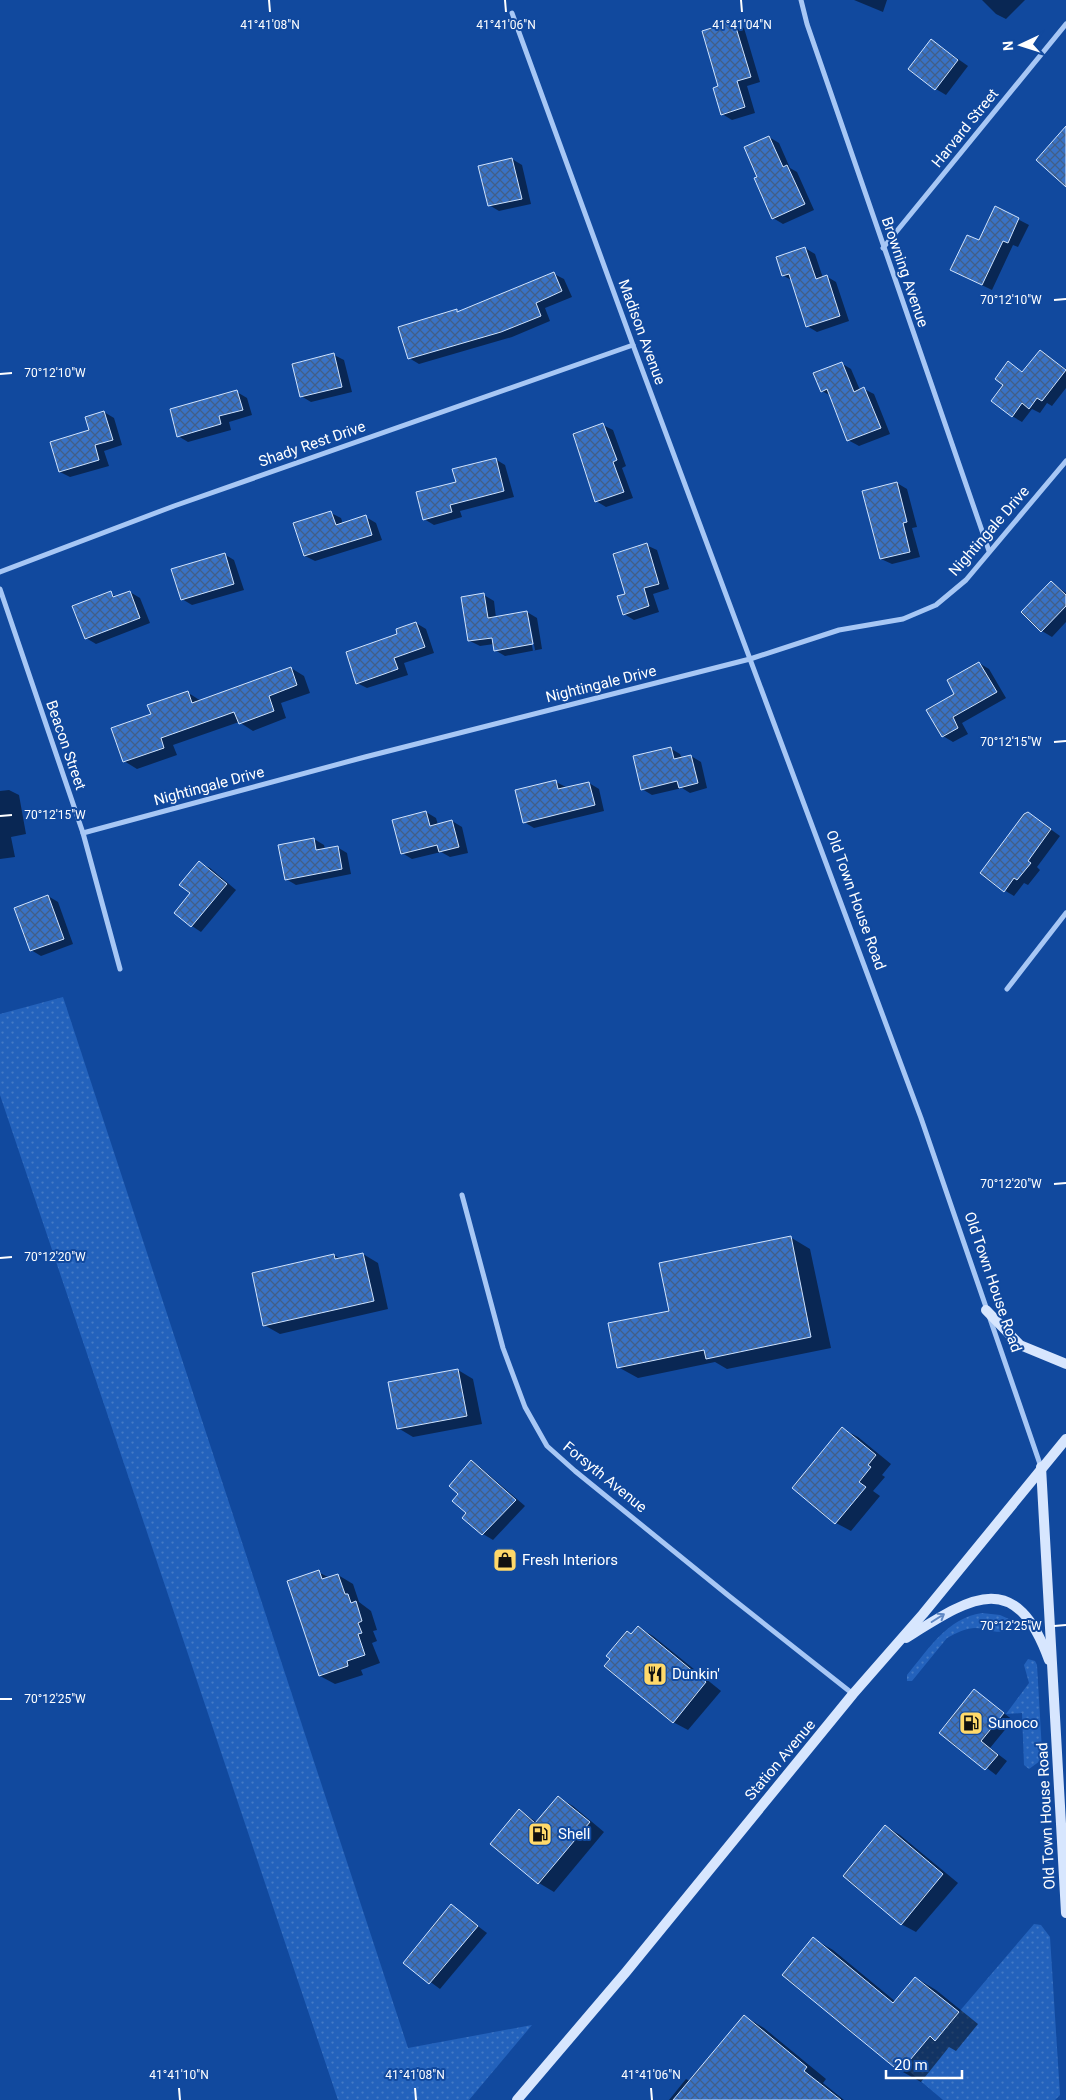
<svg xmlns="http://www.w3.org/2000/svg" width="1066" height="2100" font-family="Roboto,sans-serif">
<defs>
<pattern id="grass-dots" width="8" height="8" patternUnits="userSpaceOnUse" patternTransform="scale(1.25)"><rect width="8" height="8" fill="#2362bc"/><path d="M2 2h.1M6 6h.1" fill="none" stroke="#447ac6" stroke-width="1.8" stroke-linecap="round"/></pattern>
<pattern id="building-cross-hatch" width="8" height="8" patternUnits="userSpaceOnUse" patternTransform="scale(1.25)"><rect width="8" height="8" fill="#3972c5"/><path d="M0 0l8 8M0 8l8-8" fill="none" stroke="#425f88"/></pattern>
</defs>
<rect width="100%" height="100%" fill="#11499e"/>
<!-- grass -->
<g fill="url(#grass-dots)">
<path d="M63,997l345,1051 124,-23 -63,75h-131l-338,-1005v-81z"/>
<path d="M982,1613l18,2 11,5 1,5c-10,14 -24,2 -38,3 -10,1 -18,5 -27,10l-35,43h-5v-6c21,-25 40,-57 75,-62z"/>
<path d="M1028,1659l7,2 2,4 5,86 -2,10 -11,8 -5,-4 -2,-52 -16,1 23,-31 -5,-18z"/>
<path d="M1034,1924l7,1 9,12 10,158 -5,5h-112l-39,-33 26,-31 5,4z"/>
</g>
<!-- shadow -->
<g fill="#0007" fill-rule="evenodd">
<path d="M854,0h33l-4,12z"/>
<path d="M982,0h43l-19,19 -10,-5z"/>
<path d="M734,22l10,6 16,54 -13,4 8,27 -23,7 -10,-6 -2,-27z"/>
<path d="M931,40l37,26 -22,29 -10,-6z"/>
<path d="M769,137l10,6 11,25 7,4 17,38 -31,14 -10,-6 -14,-40z"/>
<path d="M512,159l10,6 9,39 -32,7 -10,-6z"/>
<path d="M996,208l33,17 -11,22 -5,-2 -21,45 -31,-15z"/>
<path d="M805,248l10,6 8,24 3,-2 10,6 13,39 -32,11 -10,-6 -14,-45 -9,-5z"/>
<path d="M554,274l10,5 8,18 -27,11 5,13 -38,16 -93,27 -10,-6 47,-47 4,2z"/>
<path d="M1040,351l26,18v19l-14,18 -5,-3 -7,10 -8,-4 -10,13 -10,-6 -7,-31 4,-22 15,10z"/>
<path d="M334,355l10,5 8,32 -41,10 -10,-6z"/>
<path d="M841,363l10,6 9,21 4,-1 10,5 16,40 -31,12 -11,-6 -17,-44 -9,-5z"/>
<path d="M237,392l10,6 5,17 -23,7 2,8 -43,12 -10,-6z"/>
<path d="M104,412l10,6 8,27 -18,6 5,15 -39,11 -10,-5z"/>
<path d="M603,425l10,5 13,36 -4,2 11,30 -27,9 -10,-6z"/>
<path d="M495,459l10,6 9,32 -54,14 2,6 -28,8 -10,-6 33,-36z"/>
<path d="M897,483l10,6 10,38 -5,1 8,29 -28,7 -11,-5z"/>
<path d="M331,513l10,5 2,6 23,-7 10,6 6,17 -67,21 -10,-5z"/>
<path d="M646,545l11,5 12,39 -16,5 6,18 -25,8 -10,-6 3,-19z"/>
<path d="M224,554l10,6 10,30 -52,15 -10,-6z"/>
<path d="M1051,582l15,11v29l-14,15 -10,-6z"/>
<path d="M130,592l10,6 10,25 -54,21 -10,-6 24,-45 7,4z"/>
<path d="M484,595l10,6 2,17 31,-6 10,6 5,31 -37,7 -10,-6 -1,-6 -14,2 -10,-5zM527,618h2l6,32 -2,1z"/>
<path d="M416,623l10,6 8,24 -30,10 4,12 -41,13 -10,-5 42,-48z"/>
<path d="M979,663l10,6 17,29 -44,25 6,11 -15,8 -10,-6 13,-42z"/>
<path d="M291,668l13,8 6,17 -29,10 5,15 -33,13 -14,-9 -66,23 4,10 -40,14 -13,-8 28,-46 35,-23 14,9z"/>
<path d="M670,748l10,6 2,5 9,-3 10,6 6,26 -17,5 -8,-5 -30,7 -10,-6z"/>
<path d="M556,782l10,5 23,-4 10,6 5,22 -70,17 -10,-6z"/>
<path d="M9,790l10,5 7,39 -15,3 4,20 -15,2v-68z"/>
<path d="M426,812l10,6 2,7 14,-4 10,6 6,26 -18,4 -9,-5 -29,7 -10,-6z"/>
<path d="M1028,813l32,23 -23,31 3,3 -12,15 -4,-2 -10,13 -10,-6z"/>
<path d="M314,839l10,6 1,5 12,-3 10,6 4,21 -55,11 -10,-6z"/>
<path d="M200,863l10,5 26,22 -35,42 -9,-6v-33z"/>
<path d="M48,896l10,6 15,42 -32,12 -10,-6z"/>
<path d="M790,1237l20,12 21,99 -104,21 -12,-7 -77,16 -20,-11 52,-55z"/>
<path d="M363,1254l15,9 10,46 -108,25 -16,-9 70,-70 7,4z"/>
<path d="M458,1370l15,9 9,45 -69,13 -15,-9z"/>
<path d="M842,1429l16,8 33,27 -9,11 3,2 -12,14 7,5 -29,35 -15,-8z"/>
<path d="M471,1462l10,6 44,38 -32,34 -10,-6 -16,-21z"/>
<path d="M318,1572l12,6 8,-3 15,9 6,18 12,9 6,19 -4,1 4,10 -5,2 8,20 -19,7 2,5 -28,9 -15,-8z"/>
<path d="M638,1627l15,9 68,55 -33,39 -15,-8z"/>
<path d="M974,1691l39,29 -23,28 17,13 -11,14 -56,-43z"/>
<path d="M558,1797l15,9 31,26 -50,60 -15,-9 -47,-39 27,-33 18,11z"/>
<path d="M885,1826l15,9 58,48 -42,49 -15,-8z"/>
<path d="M451,1906l36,27 -47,56 -35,-26z"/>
<path d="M814,1939l19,11 63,52 20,-24 20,12 42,34 -22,27 -7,-4 -28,35 -20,-11 -117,-97z"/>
<path d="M744,2016l20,12 62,51 -3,4 21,17h-175l17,-21 4,2z"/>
</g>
<!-- building -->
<g fill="url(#building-cross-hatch)" stroke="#cfe3fe">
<path d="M734,21l17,56 -14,4 8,26 -24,8 -8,-27 5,-2 -16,-55z"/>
<path d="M931,39l27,21 -23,30 -27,-21z"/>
<path d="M1066,126v61l-30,-27z"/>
<path d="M769,136l14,31 4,-2 18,39 -33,15 -18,-41 3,-1 -13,-30z"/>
<path d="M512,158l10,41 -34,7 -10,-40z"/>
<path d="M995,206l24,12 -11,25 -5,-2 -21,44 -32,-15 17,-35 12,5z"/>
<path d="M805,247l11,32 11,-4 13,41 -34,11 -17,-53 -7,2 -6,-19z"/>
<path d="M554,272l8,19 -26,12 5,13 -40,16 -93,27 -10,-32 59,-18v3z"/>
<path d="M1040,350l26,20 -24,31 -5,-3 -8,11 -7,-6 -10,14 -21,-16 12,-16 -8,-6 13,-18 14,11z"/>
<path d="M334,353l8,34 -42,10 -8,-33z"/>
<path d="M842,362l12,30 10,-5 17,41 -34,13 -20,-52 -6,3 -8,-19z"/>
<path d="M237,390l6,20 -24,6 2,8 -44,13 -7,-28z"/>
<path d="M104,411l9,29 -18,5 4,15 -40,12 -9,-30 39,-12 -4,-13z"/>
<path d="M603,423l14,37 -4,2 11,30 -29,10 -22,-68z"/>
<path d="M496,458l8,33 -54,14 2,7 -29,8 -7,-28 40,-10 -4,-13z"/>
<path d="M897,482l10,40 -4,1 7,29 -30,7 -18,-68z"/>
<path d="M331,511l5,14 30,-10 6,20 -68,21 -11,-33z"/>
<path d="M647,543l12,41 -15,4 5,18 -26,9 -6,-19 8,-2 -12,-40z"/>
<path d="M225,553l9,31 -53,16 -10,-31z"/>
<path d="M1051,581l15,14v11l-25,26 -20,-20z"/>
<path d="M111,591l2,6 17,-6 10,27 -55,21 -13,-33z"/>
<path d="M484,593l4,25 39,-7 6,33 -39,7 -2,-13 -24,3 -7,-44z"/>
<path d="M416,622l9,25 -31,11 4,11 -42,15 -10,-32 51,-18 -1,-5z"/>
<path d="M979,662l18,30 -44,25 5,11 -16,9 -16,-27 28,-16 -7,-14z"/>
<path d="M291,667l6,18 -28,11 5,15 -35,13 -5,-12 -73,26 3,10 -41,14 -12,-34 40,-14 -4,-9 41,-14 4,12z"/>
<path d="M671,747l3,12 17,-4 7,28 -19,5 -2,-7 -36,9 -8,-34z"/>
<path d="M556,780l2,9 31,-7 6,23 -72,18 -8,-33z"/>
<path d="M426,811l4,15 22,-6 7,27 -20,5 -2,-7 -36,9 -9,-34z"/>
<path d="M1028,812l23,17 -23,32 3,2 -14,17 -3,-2 -10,14 -24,-19 44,-59z"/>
<path d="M314,838l2,12 22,-4 4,23 -57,11 -7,-35z"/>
<path d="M199,861l28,23 -36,43 -17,-14 16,-20 -11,-8z"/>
<path d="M48,895l16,44 -34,12 -16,-43z"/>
<path d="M791,1236l20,101 -105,22 -2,-9 -87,18 -9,-45 61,-12 -10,-48z"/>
<path d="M363,1253l11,48 -111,25 -11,-53 82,-19 1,5z"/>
<path d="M458,1369l9,47 -70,13 -9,-47z"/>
<path d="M842,1427l34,28 -8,10 3,2 -12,15 7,5 -31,37 -43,-36z"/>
<path d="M471,1460l45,40 -34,35 -20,-17 4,-5 -14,-12 6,-7 -9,-8z"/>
<path d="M319,1570l3,9 16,-5 7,20h3l3,9 5,-2 6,20 -4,2 4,10 -4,1 7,21 -18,6 1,5 -29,10 -32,-95z"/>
<path d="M638,1626l68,56 -33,41 -69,-57 6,-7 -4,-3 21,-25 4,3z"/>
<path d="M974,1689l30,24 -23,28 17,14 -13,15 -46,-37z"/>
<path d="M558,1796l32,26 -52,62 -48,-40 29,-35 16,14z"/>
<path d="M885,1825l58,49 -42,51 -58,-49z"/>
<path d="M451,1904l27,22 -49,58 -26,-21z"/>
<path d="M813,1937l80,66 22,-26 44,35 -24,29 -5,-5 -30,36 -118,-97z"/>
<path d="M744,2015l63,52 -3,4 37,29h-168z"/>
</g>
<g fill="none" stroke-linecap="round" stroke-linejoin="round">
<!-- street -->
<g stroke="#a7c7f5" stroke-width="5">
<path d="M801,0l6,24 182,527"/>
<path d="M512,13l121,332 288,773 120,349"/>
<path d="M883,248l183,-224"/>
<path d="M0,572l174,-66 459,-161"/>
<path d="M0,589l83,244 37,136"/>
<path d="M83,833l282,-76 385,-98 89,-29 64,-11 33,-14 30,-25 100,-119"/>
<path d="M1007,989l59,-76"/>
<path d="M462,1195l41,153 22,59 22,39 28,25 154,125 124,98"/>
</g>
<!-- secondary -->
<g stroke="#d7e6fe" stroke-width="10">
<path d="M986,1310l34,35 46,19"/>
<path d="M1041,1467l25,446"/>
<path d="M906,1638c64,-40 109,-72 143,22"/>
<path d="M517,2100l109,-128 227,-278 70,-80 143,-175"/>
</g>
</g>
<!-- one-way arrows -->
<defs><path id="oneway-shaft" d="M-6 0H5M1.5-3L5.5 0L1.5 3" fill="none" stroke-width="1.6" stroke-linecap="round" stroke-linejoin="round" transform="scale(1.25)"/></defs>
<use stroke="#6088c4" href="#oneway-shaft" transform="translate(938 1618) rotate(-32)"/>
<!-- ticks -->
<path fill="none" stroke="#fff" stroke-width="2" d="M269,0l1,12M505,0l1,12M741,0l1,12M1054,300l12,-1M0,374l12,-1M1054,742l12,-1M0,816l12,-1M1054,1184l12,-1M0,1258l12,-1M1054,1626l12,-1M0,1699h12M179,2088l1,12M415,2088l1,12M651,2088l1,12"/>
<!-- icons -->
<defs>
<g id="shop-square" transform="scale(1.25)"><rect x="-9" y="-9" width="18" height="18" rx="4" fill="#ffd96a" stroke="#11499e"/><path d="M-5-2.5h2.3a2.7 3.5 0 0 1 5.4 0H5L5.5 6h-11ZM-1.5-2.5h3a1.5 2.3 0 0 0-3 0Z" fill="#111"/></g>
<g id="restaurant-square" transform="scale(1.25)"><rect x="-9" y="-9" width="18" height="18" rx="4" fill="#ffd96a" stroke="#11499e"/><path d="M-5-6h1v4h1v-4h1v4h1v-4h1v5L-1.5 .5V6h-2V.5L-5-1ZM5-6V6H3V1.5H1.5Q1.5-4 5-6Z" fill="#111"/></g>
<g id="fuel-square" transform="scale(1.25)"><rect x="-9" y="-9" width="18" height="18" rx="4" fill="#ffd96a" stroke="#11499e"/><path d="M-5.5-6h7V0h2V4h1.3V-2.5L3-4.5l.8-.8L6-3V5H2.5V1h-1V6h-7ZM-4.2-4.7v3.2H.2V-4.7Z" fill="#111"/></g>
</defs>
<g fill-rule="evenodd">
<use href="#shop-square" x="505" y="1560"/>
<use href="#restaurant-square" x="655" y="1674"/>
<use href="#fuel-square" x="971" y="1723"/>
<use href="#fuel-square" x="540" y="1834"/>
</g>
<g text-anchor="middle" stroke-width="4" stroke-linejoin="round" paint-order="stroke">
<!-- street labels -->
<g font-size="15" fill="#fff" stroke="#11499e">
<text transform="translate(965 128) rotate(-51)" y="5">Harvard Street</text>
<text transform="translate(905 272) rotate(71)" y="5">Browning Avenue</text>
<text transform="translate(642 332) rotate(70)" y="5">Madison Avenue</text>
<text transform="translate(312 444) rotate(-19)" y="5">Shady Rest Drive</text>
<text transform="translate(989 531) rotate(-49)" y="5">Nightingale Drive</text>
<text transform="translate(601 684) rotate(-14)" y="5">Nightingale Drive</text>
<text transform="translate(66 745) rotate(71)" y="5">Beacon Street</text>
<text transform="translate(209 786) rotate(-15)" y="5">Nightingale Drive</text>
<text transform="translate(856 900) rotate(70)" y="5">Old Town House Road</text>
<text transform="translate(993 1282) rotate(71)" y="5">Old Town House Road</text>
<text transform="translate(605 1477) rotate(39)" y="5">Forsyth Avenue</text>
<text transform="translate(780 1760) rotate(-50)" y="5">Station Avenue</text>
<text transform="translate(1046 1816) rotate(-93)" y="5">Old Town House Road</text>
</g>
<!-- poi labels -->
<g font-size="15" fill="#fff" stroke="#11499e" text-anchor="start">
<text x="522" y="1565">Fresh Interiors</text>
<text x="672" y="1679">Dunkin'</text>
<text x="988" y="1728">Sunoco</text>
<text x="558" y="1839">Shell</text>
</g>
</g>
<g font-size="12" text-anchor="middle" fill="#fff" stroke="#11499e" stroke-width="4" stroke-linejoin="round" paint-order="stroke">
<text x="270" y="29">41°41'08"N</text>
<text x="506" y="29">41°41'06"N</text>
<text x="742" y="29">41°41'04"N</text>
<text x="1011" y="304">70°12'10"W</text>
<text x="55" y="377">70°12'10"W</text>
<text x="1011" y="746">70°12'15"W</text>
<text x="55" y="819">70°12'15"W</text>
<text x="1011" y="1188">70°12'20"W</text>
<text x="55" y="1261">70°12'20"W</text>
<text x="1011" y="1630">70°12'25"W</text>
<text x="55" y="1703">70°12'25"W</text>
<text x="179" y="2079">41°41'10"N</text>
<text x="415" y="2079">41°41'08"N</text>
<text x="651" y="2079">41°41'06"N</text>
</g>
<!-- north arrow -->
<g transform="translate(1021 45) rotate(266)" stroke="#11499e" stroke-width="4" paint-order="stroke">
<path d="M0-4L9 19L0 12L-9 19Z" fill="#ffffff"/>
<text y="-8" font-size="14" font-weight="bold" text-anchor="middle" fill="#ffffff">N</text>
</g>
<!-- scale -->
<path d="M886 2070v8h76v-8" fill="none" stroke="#ffffff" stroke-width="2.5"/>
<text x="894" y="2070" font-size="15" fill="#ffffff" stroke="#11499e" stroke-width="4" paint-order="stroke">20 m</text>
</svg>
